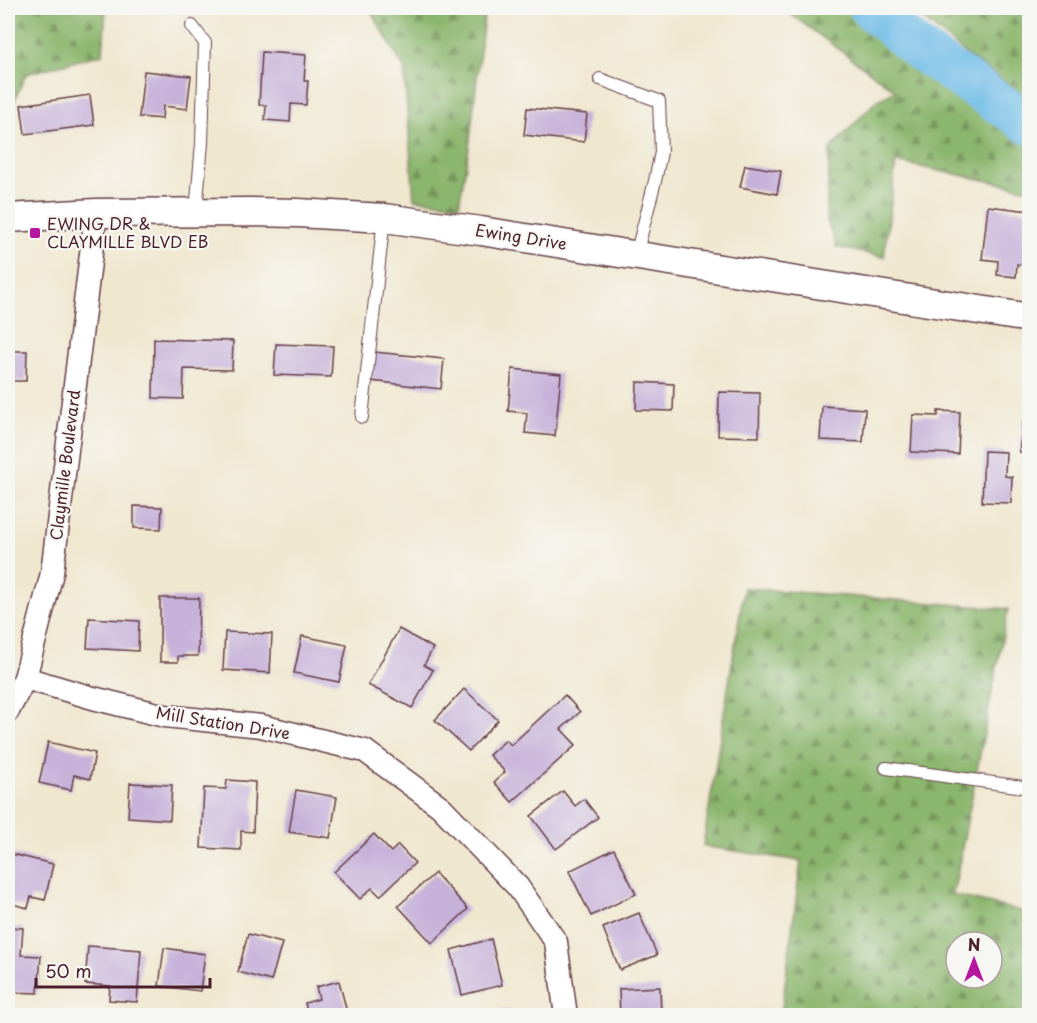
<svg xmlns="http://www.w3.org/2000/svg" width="1037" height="1023" font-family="'Playpen Sans',sans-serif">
<defs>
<pattern id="forest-firs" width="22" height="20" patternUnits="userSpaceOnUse" patternTransform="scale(1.5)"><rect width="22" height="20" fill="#8bb66d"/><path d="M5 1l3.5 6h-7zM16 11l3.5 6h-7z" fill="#74935a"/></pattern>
</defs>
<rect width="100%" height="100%" fill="#f6f6f2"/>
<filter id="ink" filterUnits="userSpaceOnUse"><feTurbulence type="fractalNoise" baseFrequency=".0167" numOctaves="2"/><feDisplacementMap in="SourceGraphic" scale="12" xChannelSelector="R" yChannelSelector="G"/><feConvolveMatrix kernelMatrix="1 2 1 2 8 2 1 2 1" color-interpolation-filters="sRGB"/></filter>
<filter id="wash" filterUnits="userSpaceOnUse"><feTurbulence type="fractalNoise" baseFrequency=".008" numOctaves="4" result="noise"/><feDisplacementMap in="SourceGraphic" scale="24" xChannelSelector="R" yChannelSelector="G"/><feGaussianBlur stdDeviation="1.35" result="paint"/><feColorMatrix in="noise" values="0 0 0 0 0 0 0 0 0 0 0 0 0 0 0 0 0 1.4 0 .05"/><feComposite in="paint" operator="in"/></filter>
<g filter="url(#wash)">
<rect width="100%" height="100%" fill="#f0e7cf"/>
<!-- forest -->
<g fill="url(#forest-firs)" stroke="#6a6a4c" stroke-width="1.5" fill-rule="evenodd">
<path d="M9,8h97l-3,46 -77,20 -18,41v-106z"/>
<path d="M369,8h116l-16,140 -10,57 -45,-6 -10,-131z"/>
<path d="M782,8h75l78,70 94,59v52l-133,-27 -12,95 -47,-10 -11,-29 4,-69 46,-48 20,-10z"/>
<path d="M910,8h119v90l-61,-42z"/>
<path d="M744,588l264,21 -55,286 76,18v102h-248l20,-154 -98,-15zM956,942h36v36h-36z"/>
</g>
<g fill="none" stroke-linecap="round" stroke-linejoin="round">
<!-- river -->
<path stroke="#6ebce8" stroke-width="42" d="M870,8l47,40 113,76"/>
</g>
<g id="blocks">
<!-- building -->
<g fill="#c6b1d9">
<path d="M262,52l44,3 -2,26h4l-2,24 -15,-1 -1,18 -25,-2 1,-15h-7z"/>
<path d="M144,71l47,5 -4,33 -24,-3 -1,13 -23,-2z"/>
<path d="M90,95l4,30 -69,9 -4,-29z"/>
<path d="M527,108l60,6 -3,28 -60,-7z"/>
<path d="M745,165l36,6 -4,23 -37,-7z"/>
<path d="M988,206l42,5v54l-13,-1 -1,13 -19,-2 1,-14 -16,-2z"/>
<path d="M154,339l79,2 -1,29 -48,-1 -1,30 -30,-1z"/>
<path d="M276,344l57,2 -2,31 -57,-2z"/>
<path d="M8,351h19l-1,30h-18z"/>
<path d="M374,352l70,7 -3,30 -70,-8z"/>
<path d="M512,369l49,5 -6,62 -30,-3 2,-20 -19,-2z"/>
<path d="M637,382l37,2 -1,27 -37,-1z"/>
<path d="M719,392l41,1 -1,44 -41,-1z"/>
<path d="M822,406l43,3 -2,33 -43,-2z"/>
<path d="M938,411l22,1 -2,42 -47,-2 2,-37 25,1z"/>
<path d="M1023,422l7,1v30l-11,-1z"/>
<path d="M984,451l22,1 -1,24 7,1 -1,26 -29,-1z"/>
<path d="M134,506l28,1 -1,22 -27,-1z"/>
<path d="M160,598h39l-1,58h-20v6h-18z"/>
<path d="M89,618l50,3 -1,30 -51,-3z"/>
<path d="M399,629l34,19 -9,17 9,5 -21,38 -44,-23z"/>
<path d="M225,632l47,2 -2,39 -47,-3z"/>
<path d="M302,636l45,9 -8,37 -45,-9z"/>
<path d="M464,689l34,31 -29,31 -34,-31z"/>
<path d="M565,695l15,17 -19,17 15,16 -64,57 -18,-20 11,-10 -16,-17 17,-15 5,5z"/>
<path d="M48,742l47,11 -5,26 -16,-4 -3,15 -32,-7z"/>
<path d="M227,780l28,2 -2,50 -12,-1v19l-40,-2 3,-60 22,1z"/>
<path d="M130,783l42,2 -2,35 -42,-3z"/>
<path d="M296,790l41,7 -7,41 -41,-6z"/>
<path d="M563,791l12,15 9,-7 14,18 -42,32 -25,-33z"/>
<path d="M374,834l17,18 7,-7 17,18 -35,33 -8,-8 -12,11 -26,-27z"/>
<path d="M614,849l22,45 -45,22 -22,-45z"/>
<path d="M8,853l45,11 -8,36 -14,-3 -3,11 -20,-5z"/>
<path d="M435,873l33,36 -36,34 -34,-37z"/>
<path d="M639,913l18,42 -37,15 -17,-42z"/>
<path d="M8,927l15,1 -2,27 20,1 -3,37 -30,-1z"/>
<path d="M248,934l34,9 -11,38 -33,-9z"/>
<path d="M491,939l11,46 -40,10 -11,-45z"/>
<path d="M88,946l53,4 -4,52 -28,-2 1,-14 -25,-2z"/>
<path d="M164,948l41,6 -5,37 -41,-5z"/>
<path d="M339,981l9,35h-40l-3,-13 14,-4 -3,-12z"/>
<path d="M660,987l1,29h-41l-1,-27z"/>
<rect x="460" y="1010" width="50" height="6"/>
</g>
</g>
</g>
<g filter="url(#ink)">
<use href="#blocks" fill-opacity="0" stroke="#633d44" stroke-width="1.5"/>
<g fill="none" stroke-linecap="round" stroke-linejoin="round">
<!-- service casing -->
<g stroke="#633d44" stroke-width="14">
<g id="service">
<path d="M192,26l13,17 -3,100 -6,69"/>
<path d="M600,79l59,22 2,51 -6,29 -19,74"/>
<path d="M362,417l22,-199"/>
<path d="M886,768l144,20"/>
</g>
</g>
<!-- minor casing -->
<g stroke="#633d44" stroke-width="25">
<g id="minor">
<path d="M25,678l68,20 72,18 96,10 104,25 76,56 77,80 38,55 10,74"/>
<path d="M8,711l17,-33 27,-105 44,-360"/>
</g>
</g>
<!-- tertiary casing -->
<g stroke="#633d44" stroke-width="31">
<path id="tertiary" d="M8,218l88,-5 154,-1 48,1 86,5 97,13 549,87"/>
</g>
<!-- service -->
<use href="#service" stroke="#fff" stroke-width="12"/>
<!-- minor -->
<use href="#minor" stroke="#fff" stroke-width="22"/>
<!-- tertiary -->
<use href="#tertiary" stroke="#fff" stroke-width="28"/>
</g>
</g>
<!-- markers -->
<rect fill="#b5179e" stroke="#f6f6f2" stroke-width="2" x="29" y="227" width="12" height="12" rx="3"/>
<g text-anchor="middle" stroke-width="4.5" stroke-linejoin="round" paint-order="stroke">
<!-- poi labels -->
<g font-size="16" fill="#4a1f2b" stroke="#f6f6f2" text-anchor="start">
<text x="47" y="230">EWING DR &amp;<tspan x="47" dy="18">CLAYMILLE BLVD EB</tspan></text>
</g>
<!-- street labels -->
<g font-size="16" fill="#4a1f2b" stroke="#f6f6f2">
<text transform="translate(521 237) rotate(9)" y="6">Ewing Drive</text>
<text transform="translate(65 465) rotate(-83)" y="6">Claymille Boulevard</text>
<text transform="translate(223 723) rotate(9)" y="6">Mill Station Drive</text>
</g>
</g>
<!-- margin -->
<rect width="1037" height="1023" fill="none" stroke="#f6f6f2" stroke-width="30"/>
<!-- north arrow -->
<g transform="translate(974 960)"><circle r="28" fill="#f6f6f2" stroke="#b1a0a2" stroke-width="1.5"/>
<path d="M0-4.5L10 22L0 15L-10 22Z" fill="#b5179e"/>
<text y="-9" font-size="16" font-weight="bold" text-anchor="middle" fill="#4a1f2b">N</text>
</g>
<!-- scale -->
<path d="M36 978v9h174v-9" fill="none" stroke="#4a1f2b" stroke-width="3"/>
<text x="45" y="978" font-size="18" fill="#4a1f2b" stroke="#f6f6f2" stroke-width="4.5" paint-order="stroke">50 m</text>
</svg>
